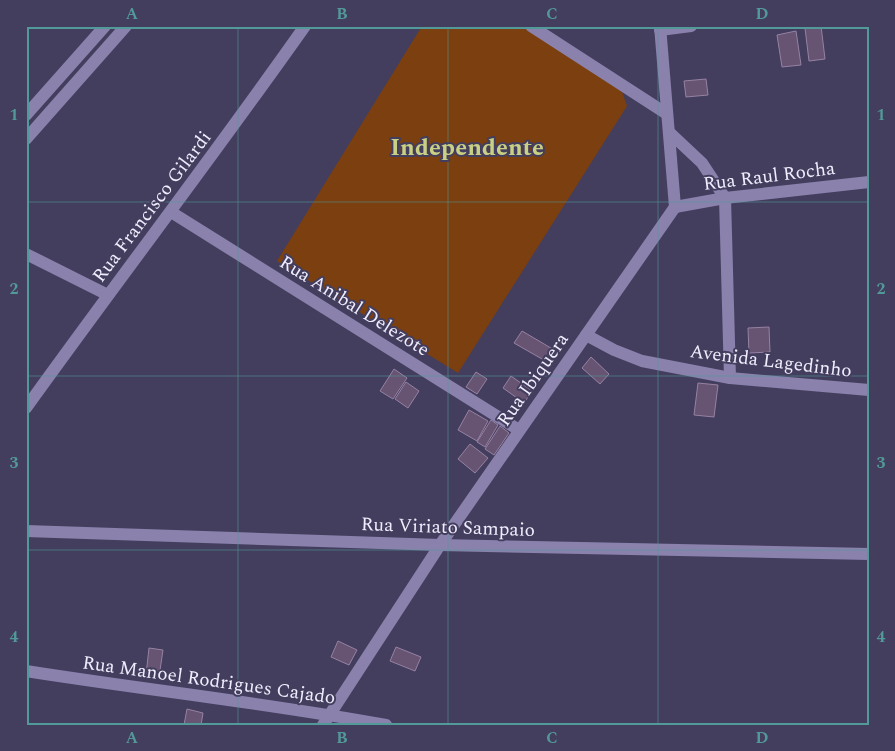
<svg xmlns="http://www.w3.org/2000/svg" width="895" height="751" font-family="Spectral,serif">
<rect width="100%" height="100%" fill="#443e5e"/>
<!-- green -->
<path fill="#7c3f0f" d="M422,26h100l99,63 6,17 -169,267 -181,-112z"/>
<!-- building -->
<g fill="#675372" stroke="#9682a3">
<path d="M821,26l4,33 -16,2 -4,-33z"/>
<path d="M796,31l5,34 -19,2 -5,-32z"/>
<path d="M706,79l2,16 -22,2 -2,-16z"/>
<path d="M769,327l1,25 -21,1 -1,-25z"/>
<path d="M522,331l34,20 -7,12 -35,-20z"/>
<path d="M591,357l18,17 -9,10 -18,-16z"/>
<path d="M394,369l13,9 -14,21 -13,-8z"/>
<path d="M476,372l11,7 -10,15 -11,-7z"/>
<path d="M511,376l21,15 -8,12 -21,-15z"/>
<path d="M406,382l13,9 -11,17 -13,-9z"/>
<path d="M698,383l20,2 -4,32 -20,-2z"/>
<path d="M469,410l19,11 -11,20 -19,-11z"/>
<path d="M491,420l7,5 -13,22 -8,-5z"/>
<path d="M500,426l9,7 -15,22 -9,-6z"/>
<path d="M470,444l18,14 -13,15 -17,-14z"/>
<path d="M338,641l19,9 -8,15 -18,-8z"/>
<path d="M396,647l25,10 -6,14 -25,-10z"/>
<path d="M149,648l14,2 -4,27 -13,-2z"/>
<path d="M187,709l16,4 -2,12h-17z"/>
</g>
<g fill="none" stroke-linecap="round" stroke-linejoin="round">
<!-- minor -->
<g stroke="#8a82ad" stroke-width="12">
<path d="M531,26l136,88"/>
<path d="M660,30l31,-4"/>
<path d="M26,115l79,-89"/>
<path d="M669,132l33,31 23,35 5,180"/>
<path d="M26,139l100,-113"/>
<path d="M675,207l50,-9 144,-16"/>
<path d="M171,212l348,218"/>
<path d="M26,254l82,41"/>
<path d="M586,335l28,15 28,11 88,17 139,12"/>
<path d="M26,408c92,-128 188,-253 279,-382"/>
<path d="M26,531l414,14 429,9"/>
<path d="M26,671c120,19 241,32 360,54"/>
<path d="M323,725l117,-180 235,-338 -15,-181"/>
</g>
</g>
<!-- grid -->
<path fill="none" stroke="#529999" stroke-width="1" stroke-opacity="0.55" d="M238,26v699M448,26v699M658,26v699M26,202h843M26,376h843M26,550h843"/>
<g text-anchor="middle" stroke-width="4" stroke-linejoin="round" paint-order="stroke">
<!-- street labels -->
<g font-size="19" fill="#efecfd" stroke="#443e5e">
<text transform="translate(769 175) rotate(-7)" y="7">Rua Raul Rocha</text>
<text transform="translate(151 206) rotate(-53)" y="7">Rua Francisco Gilardi</text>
<text transform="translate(355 305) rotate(32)" y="7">Rua Anibal Delezote</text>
<text transform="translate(771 360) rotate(7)" y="7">Avenida Lagedinho</text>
<text transform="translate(532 379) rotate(-55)" y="7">Rua Ibiquera</text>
<text transform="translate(448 526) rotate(2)" y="7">Rua Viriato Sampaio</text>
<text transform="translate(209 679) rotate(8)" y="7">Rua Manoel Rodrigues Cajado</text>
</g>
<!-- district labels -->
<g font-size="24" font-weight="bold" fill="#cad083" stroke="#443e5e">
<text x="467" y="155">Independente</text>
</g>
</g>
<!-- border -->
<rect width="895" height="751" fill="none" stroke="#443e5e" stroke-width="55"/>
<rect x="28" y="28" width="840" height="696" fill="none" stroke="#529999" stroke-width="2"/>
<g font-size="16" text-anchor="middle" font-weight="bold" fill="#529999">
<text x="132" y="19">A</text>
<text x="342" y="19">B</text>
<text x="552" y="19">C</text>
<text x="762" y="19">D</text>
<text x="14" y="120">1</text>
<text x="881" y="120">1</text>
<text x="14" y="294">2</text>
<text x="881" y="294">2</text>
<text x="14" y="468">3</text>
<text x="881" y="468">3</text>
<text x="14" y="642">4</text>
<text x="881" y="642">4</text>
<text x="132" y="743">A</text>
<text x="342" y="743">B</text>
<text x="552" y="743">C</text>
<text x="762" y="743">D</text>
</g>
</svg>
